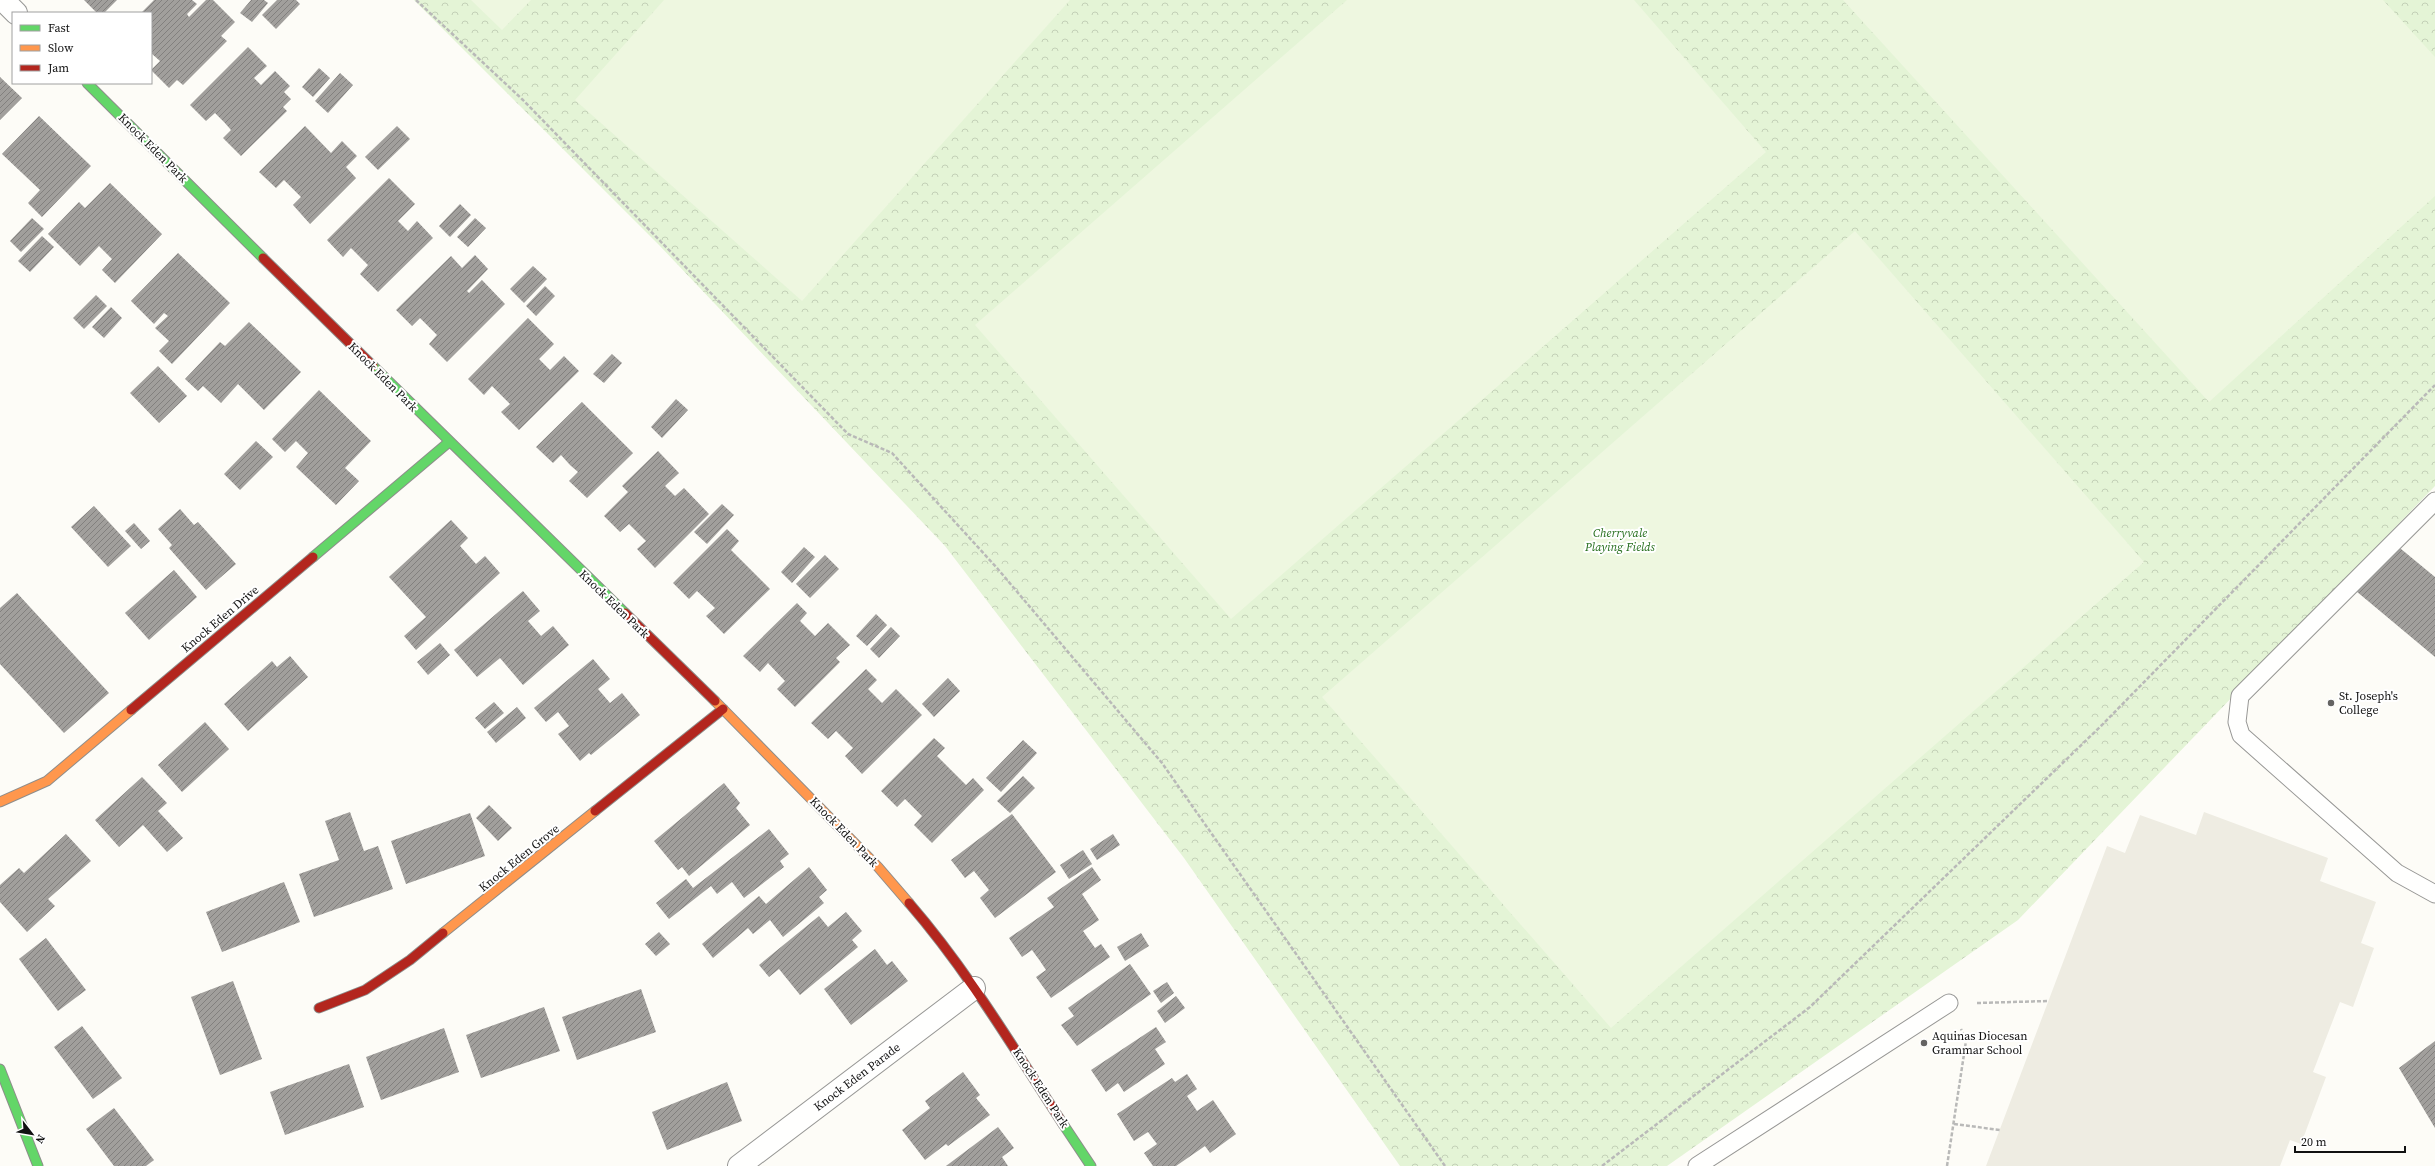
<svg xmlns="http://www.w3.org/2000/svg" width="2435" height="1166" font-family="'Source Serif 4',serif">
<defs>
<pattern id="park-crowns" width="20" height="18" patternUnits="userSpaceOnUse"><rect width="20" height="18" fill="#e4f4d6"/><path d="M2 6a3 3 0 1 1 6 0M12 15a3 3 0 1 1 6 0" fill="none" stroke="#c3d0b7"/></pattern>
<pattern id="building-hatch" width="6" height="6" patternUnits="userSpaceOnUse"><rect width="6" height="6" fill="#a19f9c"/><path d="M-1 1l2-2M0 6l6-6M5 7l2-2" fill="none" stroke="#82807e"/></pattern>
</defs>
<rect width="100%" height="100%" fill="#fdfcf7"/>
<!-- park -->
<path fill="url(#park-crowns)" d="M414,0h2021v486l-417,434 -351,246h-267l-216,-308 -239,-312 -286,-301z"/>
<!-- pitch -->
<g fill="#eef7e0">
<path d="M471,0h60l-29,30z"/>
<path d="M664,0h406l-268,301 -227,-201z"/>
<path d="M1347,0h287l132,152 -535,467 -256,-294z"/>
<path d="M1843,0h540l52,57v139l-226,206z"/>
<path d="M1855,231l289,331 -533,466 -289,-331z"/>
</g>
<!-- plaza -->
<path fill="#eeece2" d="M2204,812l124,46 -8,23 56,21 -15,41 13,5 -21,59 -13,-5 -27,70 13,5 -25,67 -11,-4 -10,26h-294l121,-320 18,7 15,-38 56,20z"/>
<!-- building -->
<g fill="url(#building-hatch)">
<path d="M84,0h33l-13,13h-7z"/>
<path d="M154,0h38l5,4 -10,10 2,3 17,-17h7l22,22 -14,14 6,5 -44,44 -6,-5 -8,8 -18,-18 9,-9 -9,-8v-40h-10z"/>
<path d="M251,0h13l4,3 -16,19 -12,-9z"/>
<path d="M277,0h19l4,4 -24,25 -14,-14z"/>
<path d="M248,47l19,19 -13,12 7,7 14,-14 15,15 -6,6 7,7 -8,8 4,4 -46,45 -18,-18 8,-8 -7,-8 -9,-9 -9,8 -16,-16z"/>
<path d="M319,68l11,10 -17,19 -11,-10z"/>
<path d="M340,73l13,12 -25,28 -13,-12z"/>
<path d="M0,77l22,21 -22,22z"/>
<path d="M39,116l52,50 -49,51 -14,-14 12,-13 -38,-36z"/>
<path d="M305,126l26,27 11,-12 15,15 -11,11 10,11 -46,46 -17,-19 8,-8 -17,-17 -8,8 -17,-16z"/>
<path d="M397,126l13,13 -32,31 -13,-13z"/>
<path d="M389,178l26,26 -17,17 10,10 9,-10 16,17 -55,54 -18,-18 8,-9 -17,-17 -8,9 -16,-17z"/>
<path d="M110,183l52,51 -47,49 -13,-13 10,-11 -13,-13 -19,20 -32,-32 31,-32 6,6z"/>
<path d="M460,204l11,11 -21,22 -11,-11z"/>
<path d="M32,218l12,11 -23,23 -11,-11z"/>
<path d="M475,218l11,10 -18,19 -11,-10z"/>
<path d="M42,236l12,11 -24,25 -12,-11z"/>
<path d="M178,253l52,50 -58,61 -13,-13 10,-10 -14,-13 13,-12 -4,-3 -10,11 -23,-23z"/>
<path d="M475,255l13,14 -21,22 2,2 13,-13 23,24 -58,58 -18,-18 8,-9 -17,-17 -8,8 -16,-16 55,-54 11,12z"/>
<path d="M533,266l14,13 -23,24 -14,-14z"/>
<path d="M545,286l10,10 -19,20 -10,-10z"/>
<path d="M96,295l11,11 -23,23 -11,-11z"/>
<path d="M111,307l11,11 -18,20 -12,-11z"/>
<path d="M528,318l26,26 -15,15 11,11 14,-14 15,15 -60,59 -18,-18 9,-8 -18,-18 -8,9 -16,-16z"/>
<path d="M249,322l52,50 -37,38 -26,-26 -17,19 -18,-17 -5,5 -13,-12 35,-37 5,4z"/>
<path d="M612,354l10,9 -18,20 -11,-9z"/>
<path d="M158,366l29,30 -28,27 -29,-30z"/>
<path d="M319,390l52,51 -26,27 14,13 -23,24 -40,-38 12,-14 -12,-12 -11,11 -13,-13z"/>
<path d="M676,399l12,11 -26,28 -11,-11z"/>
<path d="M582,402l51,51 -46,45 -18,-17 9,-9 -8,-7 -9,-10 -8,8 -17,-16z"/>
<path d="M256,441l17,16 -33,33 -16,-16z"/>
<path d="M658,451l21,22 -14,13 10,10 9,-8 25,26 -54,54 -18,-19 9,-8 -17,-17 -9,8 -16,-16 24,-24 -6,-6z"/>
<path d="M722,504l12,11 -27,29 -13,-12z"/>
<path d="M94,506l37,40 -23,21 -37,-40z"/>
<path d="M180,509l14,16 4,-3 38,42 -30,26 -37,-42 3,-3 -14,-16z"/>
<path d="M451,520l17,18 -8,8 16,18 9,-8 15,17 -84,77 -12,-14 22,-19 -37,-40z"/>
<path d="M134,523l16,18 -9,8 -16,-18z"/>
<path d="M727,529l12,12 -8,9 39,39 -46,45 -18,-18 9,-8 -18,-17 -8,8 -16,-16z"/>
<path d="M2395,544l40,33v80l-79,-66z"/>
<path d="M804,547l11,10 -23,26 -11,-11z"/>
<path d="M825,555l14,14 -29,29 -14,-14z"/>
<path d="M174,570l23,27 -48,43 -24,-27z"/>
<path d="M523,591l17,20 -12,10 13,15 12,-10 16,19 -46,40 -23,-27 -23,19 -23,-27z"/>
<path d="M17,593l92,100 -45,40 -64,-69v-56z"/>
<path d="M797,603l10,10 -7,8 15,15 13,-13 22,22 -14,13 4,4 -45,45 -18,-18 8,-8 -17,-18 -8,9 -17,-16z"/>
<path d="M876,614l11,11 -20,21 -11,-10z"/>
<path d="M891,627l9,9 -21,22 -9,-9z"/>
<path d="M440,643l10,12 -22,20 -11,-13z"/>
<path d="M290,656l18,21 -60,54 -24,-27 48,-43 5,6z"/>
<path d="M593,659l17,20 -12,10 12,14 12,-10 18,22 -49,40 -2,-2 -9,8 -22,-27 11,-8 -11,-14 -12,10 -12,-14z"/>
<path d="M866,669l11,11 -9,9 14,14 14,-14 26,26 -60,59 -17,-18 8,-8 -17,-17 -8,8 -17,-16z"/>
<path d="M948,678l12,13 -26,26 -12,-13z"/>
<path d="M494,702l10,11 -19,16 -10,-11z"/>
<path d="M517,707l9,11 -30,25 -9,-11z"/>
<path d="M205,722l24,27 -47,43 -24,-27z"/>
<path d="M934,738l11,10 -8,8 29,29 7,-7 11,12 -52,53 -18,-18 8,-9 -17,-17 -8,8 -16,-16z"/>
<path d="M1023,740l14,13 -36,39 -15,-14z"/>
<path d="M1023,776l12,12 -25,25 -13,-12z"/>
<path d="M142,777l25,26 -9,8 25,27 -16,14 -24,-27 -24,22 -24,-27z"/>
<path d="M724,783l16,20 -4,5 14,17 -61,51 -7,-9 -4,3 -24,-29z"/>
<path d="M489,805l23,23 -14,13 -22,-23z"/>
<path d="M350,812l14,39 14,-5 15,43 -79,28 -15,-43 40,-14 -14,-39z"/>
<path d="M470,813l15,43 -79,28 -15,-43z"/>
<path d="M1012,814l44,58 -61,46 -15,-20 9,-8 -15,-19 -9,7 -14,-18z"/>
<path d="M769,829l20,25 -9,7 4,6 -40,31 -12,-16 -15,12 -6,-8 -42,33 -13,-16 30,-24 7,9z"/>
<path d="M66,834l25,27 -43,38 7,7 -28,26 -27,-30v-17l19,-17 5,5z"/>
<path d="M1113,834l7,11 -23,15 -7,-11z"/>
<path d="M1083,850l9,14 -23,15 -9,-14z"/>
<path d="M809,867l18,23 -8,7 5,6 -41,34 -13,-17 -17,14 -5,-6 -35,30 -11,-14 57,-48 7,8z"/>
<path d="M1092,867l9,13 -19,14 17,26 -16,11 12,17 6,-4 9,13 -59,41 -15,-21 10,-7 -6,-9 -8,-11 -10,7 -13,-19 45,-31 -7,-9z"/>
<path d="M284,882l16,40 -78,30 -16,-40z"/>
<path d="M846,912l16,19 -10,9 6,7 -58,48 -21,-26 -10,8 -10,-12 60,-49 9,11z"/>
<path d="M659,932l11,12 -14,12 -11,-12z"/>
<path d="M1141,933l8,13 -24,15 -8,-14z"/>
<path d="M46,938l40,52 -28,21 -39,-52z"/>
<path d="M875,949l12,16 5,-4 16,20 -57,44 -27,-36z"/>
<path d="M1130,964l21,30 -74,52 -16,-21 13,-9 -6,-8z"/>
<path d="M233,981l29,78 -42,16 -29,-78z"/>
<path d="M1167,982l7,11 -13,10 -8,-12z"/>
<path d="M641,989l15,43 -79,28 -15,-43z"/>
<path d="M1176,996l9,12 -20,15 -8,-12z"/>
<path d="M544,1007l16,44 -79,27 -15,-43z"/>
<path d="M82,1026l40,52 -29,21 -39,-52z"/>
<path d="M1156,1027l10,15 -11,7 10,15 -41,28 -6,-9 -12,9 -15,-22z"/>
<path d="M444,1028l15,44 -78,28 -15,-43z"/>
<path d="M2435,1041v87l-36,-60z"/>
<path d="M349,1064l15,43 -79,28 -15,-43z"/>
<path d="M963,1072l17,23 -4,3 14,17 -42,31 -2,-2 -21,16 -23,-30 28,-22 -5,-7z"/>
<path d="M1187,1074l10,15 -10,7 10,15 16,-11 23,34 -26,19 -5,-7 -29,20h-23l-9,-13 13,-9 -9,-12 -14,9 -17,-27 55,-36 3,4z"/>
<path d="M727,1082l15,39 -75,29 -15,-38z"/>
<path d="M114,1108l40,52 -8,6h-32l-28,-37z"/>
<path d="M998,1127l16,21 -12,9 6,9h-62z"/>
</g>
<g fill="none" stroke-linecap="round" stroke-linejoin="round">
<!-- lane casing -->
<g stroke="#979795" stroke-width="19">
<g id="lane">
<path d="M2435,501l-195,195 -3,26 4,13 156,138 38,21"/>
<path d="M1697,1166l252,-163"/>
</g>
</g>
<!-- street casing -->
<g stroke="#979795" stroke-width="24">
<g id="street">
<path d="M3,0l13,13"/>
<path d="M739,1166l235,-178"/>
</g>
</g>
<!-- fast casing -->
<g stroke="#8e8d8b" stroke-width="11">
<g id="fast">
<path d="M87,83l176,175"/>
<path d="M373,366l252,247"/>
<path d="M313,557l136,-115"/>
<path d="M0,1069l38,97"/>
<path d="M1063,1124l28,42"/>
</g>
</g>
<!-- slow casing -->
<g stroke="#8e8d8b" stroke-width="11">
<g id="slow">
<path d="M715,701l163,166 31,36"/>
<path d="M0,802l47,-21 84,-71"/>
<path d="M443,933l152,-122"/>
</g>
</g>
<!-- jam casing -->
<g stroke="#8e8d8b" stroke-width="11">
<g id="jam">
<path d="M263,258l110,108"/>
<path d="M625,613l90,88"/>
<path d="M131,710l182,-153"/>
<path d="M595,811l128,-102"/>
<path d="M909,903c59,68 105,146 154,221"/>
<path d="M319,1008l46,-18 45,-30 33,-27"/>
</g>
</g>
<!-- path -->
<g stroke="#b9b9b8" stroke-width="2.5" stroke-dasharray="4 2" stroke-linecap="butt">
<path d="M416,0l107,100 325,334 44,19 105,115 165,195 283,403"/>
<path d="M1977,1003l71,-2"/>
<path d="M1954,1124l46,6"/>
<path d="M1602,1166l208,-159 292,-282 333,-340"/>
<path d="M1947,1166l19,-125 -5,-12"/>
</g>
<!-- lane -->
<use href="#lane" stroke="#fffffe" stroke-width="17"/>
<!-- street -->
<use href="#street" stroke="#fffffe" stroke-width="22"/>
<!-- fast -->
<use href="#fast" stroke="#63d668" stroke-width="9"/>
<!-- slow -->
<use href="#slow" stroke="#ff974d" stroke-width="9"/>
<!-- jam -->
<use href="#jam" stroke="#b3261e" stroke-width="9"/>
</g>
<!-- markers -->
<g fill="#646362" stroke="#fff" stroke-width="1.5">
<circle cx="2331" cy="703" r="4"/>
<circle cx="1924" cy="1043" r="4"/>
</g>
<g text-anchor="middle" stroke-width="4" stroke-linejoin="round" paint-order="stroke">
<!-- street labels -->
<g font-size="12" fill="#111" stroke="#fff">
<text transform="translate(153 148) rotate(45)" y="4">Knock Eden Park</text>
<text transform="translate(383 377) rotate(45)" y="4">Knock Eden Park</text>
<text transform="translate(614 604) rotate(44)" y="4">Knock Eden Park</text>
<text transform="translate(220 619) rotate(-40)" y="4">Knock Eden Drive</text>
<text transform="translate(844 832) rotate(46)" y="4">Knock Eden Park</text>
<text transform="translate(519 858) rotate(-39)" y="4">Knock Eden Grove</text>
<text transform="translate(857 1077) rotate(-37)" y="4">Knock Eden Parade</text>
<text transform="translate(1041 1088) rotate(57)" y="4">Knock Eden Park</text>
</g>
<!-- park labels -->
<g font-size="12" font-style="italic" fill="#256e1c" stroke="#fff">
<text x="1620" y="537">Cherryvale<tspan x="1620" dy="14">Playing Fields</tspan></text>
</g>
<!-- poi labels -->
<g font-size="12" fill="#111" stroke="#fff" text-anchor="start">
<text x="2339" y="700">St. Joseph's<tspan x="2339" dy="14">College</tspan></text>
<text x="1932" y="1040">Aquinas Diocesan<tspan x="1932" dy="14">Grammar School</tspan></text>
</g>
</g>
<!-- legend -->
<rect x="12" y="12" width="140" height="72" fill="#ffffff" stroke="#a0a0a0"/>
<rect x="20" y="25" width="20" height="6" fill="#63d668" stroke="#a0a0a0"/>
<text x="48" y="32" font-size="12" fill="#111111">Fast</text>
<rect x="20" y="45" width="20" height="6" fill="#ff974d" stroke="#a0a0a0"/>
<text x="48" y="52" font-size="12" fill="#111111">Slow</text>
<rect x="20" y="65" width="20" height="6" fill="#b3261e" stroke="#a0a0a0"/>
<text x="48" y="72" font-size="12" fill="#111111">Jam</text>
<!-- north arrow -->
<g transform="translate(32 1134) rotate(121)" stroke="#ffffff" stroke-width="3" paint-order="stroke">
<path d="M0-3L7 15L0 10L-7 15Z" fill="#111111"/>
<text y="-6" font-size="11" font-weight="bold" text-anchor="middle" fill="#111111">N</text>
</g>
<!-- scale -->
<path d="M2295 1146v6h110v-6" fill="none" stroke="#111111" stroke-width="2"/>
<text x="2301" y="1146" font-size="12" fill="#111111" stroke="#ffffff" stroke-width="3" paint-order="stroke">20 m</text>
</svg>
